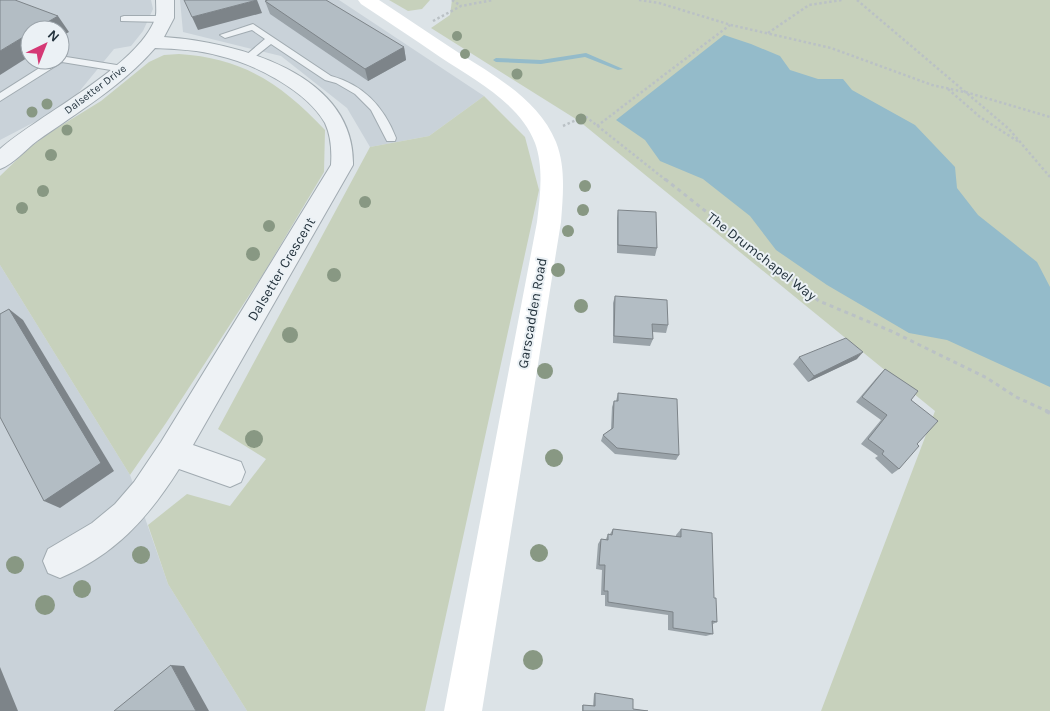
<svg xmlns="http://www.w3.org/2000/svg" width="1050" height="711" font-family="Karla,sans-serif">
<rect width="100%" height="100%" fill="#dce3e7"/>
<!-- built -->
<g fill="#c9d2d9" fill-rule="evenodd">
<path d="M0,0h151l2,9 -10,22 -12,15 -17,3 -45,55 -69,36zM30,30h30v30h-30z"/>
<path d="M180,0h159l145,96 -55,40 -59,11 -23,-39 -66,-52 -98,-24z"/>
<path d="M0,265l130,210 38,109 79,127h-247z"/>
</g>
<!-- green -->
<g fill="#c7d1bc">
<path d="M389,0h41l-8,9 -14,2z"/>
<path d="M452,0h598v711h-229l114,-300 -356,-290 -148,-93 19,-13z"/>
<path d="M179,54c64,4 103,30 146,76l-1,42 -59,99 -99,152 -36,52 -130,-210v-89l28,-27 21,-16 52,-32 48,-39 15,-7z"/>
<path d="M484,96l41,41 14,53 -114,521h-178l-79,-127 -20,-59 39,-31 43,12 36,-47 -48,-30 152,-282 59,-11z"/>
</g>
<!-- water -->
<path fill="#94bbca" d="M724,35l27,9 29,12 10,14 28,9h25l9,11 63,35 40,42 2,21 21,27 59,47 13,25v100l-103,-47 -38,-7 -82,-48 -51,-35 -26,-34 -47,-37 -43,-18 -15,-21 -29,-20z"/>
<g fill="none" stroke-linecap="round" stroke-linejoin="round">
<!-- stream -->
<path fill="#94bbca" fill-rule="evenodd" d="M586,53l37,16 -5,1 -33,-13 -44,7 -45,-2 -3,-2 3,-2 45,2z"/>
<!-- lane casing -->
<g stroke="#a1abb1" stroke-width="2">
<g id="lane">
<path d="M124,16h41l5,3 -5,3 -44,-1v-4z"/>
<path d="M253,24l78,52c33,9 53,31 65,62l-1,3h-8l-16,-31 -16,-16 -19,-11 -11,-3 -54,-36 -20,16h-6v-4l20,-17 -13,-9 -27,8 -5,-3z"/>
<path d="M60,56l63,10 5,3 -5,3 -61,-10 -62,39v-8l52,-33h8z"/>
</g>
</g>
<!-- street casing -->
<g stroke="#a1abb1" stroke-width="2">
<path id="street" d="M156,0h18v18l-10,19c72,5 191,36 189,128l-160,280 48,17 4,10 -4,10 -11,5 -51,-18c-31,49 -64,86 -119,109l-12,-5 -5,-12 5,-12 44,-26 23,-19 19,-22 27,-40 170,-277c1,-14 0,-29 -6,-42 -18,-32 -70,-59 -105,-67 -21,-6 -43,-7 -65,-8 -33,38 -77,64 -118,93 -12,9 -23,23 -37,28v-20c40,-35 137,-82 155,-130 2,-5 1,-13 1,-19z"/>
</g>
<!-- path-far2 -->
<g stroke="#bac1c5" stroke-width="2.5" stroke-dasharray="2.5 2.5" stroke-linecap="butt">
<path d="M452,0l9,6"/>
<path d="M639,0l20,3 72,22 100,23 101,37 37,8 81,24"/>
<path d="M857,0l152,129 41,48"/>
<path d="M433,21l28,-15 32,-6"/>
<path d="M768,33l41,-28 33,-5"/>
<path d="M948,89l32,28 39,25"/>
<path d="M563,126l22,-10 82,65"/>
<path d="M597,126l133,-101"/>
</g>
<!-- path-far1 -->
<path stroke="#bac1c5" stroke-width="3" stroke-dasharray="4 4" stroke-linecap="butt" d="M665,179l154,122 72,30 96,47 29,19 33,15"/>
<!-- path -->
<path stroke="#bac1c5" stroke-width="4" stroke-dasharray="4.5 4.5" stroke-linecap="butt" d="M1046,411l4,2"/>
<!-- lane -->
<use href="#lane" fill="#eef2f5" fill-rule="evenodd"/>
<!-- street -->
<use href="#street" fill="#eef2f5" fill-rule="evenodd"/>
<!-- secondary -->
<path fill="#fff" fill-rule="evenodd" d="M358,0h21c27,18 53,35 80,53 36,23 80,47 97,89 10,25 7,54 5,80l-79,489h-38l93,-489c3,-26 7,-54 -2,-79 -15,-40 -62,-64 -95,-86 -26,-18 -53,-36 -79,-53z"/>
</g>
<!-- trees -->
<g fill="#889883">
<circle cx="457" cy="36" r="5"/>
<circle cx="465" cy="54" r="5"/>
<circle cx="517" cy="74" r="5.5"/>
<circle cx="47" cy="104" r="5.5"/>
<circle cx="32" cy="112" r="5.5"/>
<circle cx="581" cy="119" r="5.5"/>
<circle cx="67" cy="130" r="5.5"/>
<circle cx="51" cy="155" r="6"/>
<circle cx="585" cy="186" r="6"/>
<circle cx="43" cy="191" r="6"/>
<circle cx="365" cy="202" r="6"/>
<circle cx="22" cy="208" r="6"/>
<circle cx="583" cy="210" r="6"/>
<circle cx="269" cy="226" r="6"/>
<circle cx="568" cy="231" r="6"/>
<circle cx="253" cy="254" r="7"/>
<circle cx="558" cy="270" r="7"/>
<circle cx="334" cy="275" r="7"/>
<circle cx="581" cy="306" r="7"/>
<circle cx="290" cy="335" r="8"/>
<circle cx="545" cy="371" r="8"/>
<circle cx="254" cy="439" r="9"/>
<circle cx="554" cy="458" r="9"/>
<circle cx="539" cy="553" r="9"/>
<circle cx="141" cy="555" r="9"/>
<circle cx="15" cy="565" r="9"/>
<circle cx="82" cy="589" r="9"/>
<circle cx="45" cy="605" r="10"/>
<circle cx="533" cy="660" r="10"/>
</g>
<!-- wall -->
<g fill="#9aa3a9">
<path d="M265,1l139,46 2,13 -38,21 -98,-67z"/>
<path d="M618,210l39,38 -2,8 -38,-3v-35z"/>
<path d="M615,296l53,29 -2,8 -13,-1v7l-3,7 -37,-3v-40z"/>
<path d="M799,357l58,2 -49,23 -15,-18z"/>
<path d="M885,369l26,31 6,44 -18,25 -7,5 -17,-16 3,-2 -17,-12 20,-24 -25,-18 23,-27z"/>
<path d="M618,393l61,62 -3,5 -61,-6 -14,-13 2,-6 8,-6 1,-22 2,-6h2z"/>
<path d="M613,529l63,8v-2l5,-6 33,69 3,24 -4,2v10l-7,2 -38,-6v-15l-63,-9v-11h-4l1,-25 -6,-1 2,-25 3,-5h5l2,-5h2z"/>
<path d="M595,693l38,16 15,2h-66v-6l11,1 1,-12z"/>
</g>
<!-- shaded-wall -->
<g fill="#7d8489">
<path d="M257,0l5,13 -64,17 -6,-13z"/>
<path d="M58,16l11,16 -9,5v-7h-26z"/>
<path d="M30,33v23l-30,19v-24z"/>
<path d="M404,47l2,13 -38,21 -3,-12z"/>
<path d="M9,309l14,11 91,151 -54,37 -16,-7z"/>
<path d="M863,352l-6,7 -49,23 6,-6z"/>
<path d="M171,665l13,1 25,45h-13z"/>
<path d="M0,667l18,44h-18z"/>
</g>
<!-- building -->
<g fill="#b3bdc4" stroke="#7d8489">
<path d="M0,0h15l43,16 -24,14h-4v3l-30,18z"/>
<path d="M184,0h73l-65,17z"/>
<path d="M268,0h58l78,47 -39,22 -100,-68z"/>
<path d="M618,210l38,2 1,36 -39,-3z"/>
<path d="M615,296l52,4 1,25 -16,-1 1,15 -39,-3z"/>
<path d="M9,309l92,154 -57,38 -44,-84v-103z"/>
<path d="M846,338l17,14 -49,24 -15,-19z"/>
<path d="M885,369l33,22 -7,9 27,21 -21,23 2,2 -20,23 -17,-15 2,-3 -16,-12 19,-24 -25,-18z"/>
<path d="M618,393l59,6 2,56 -62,-7 -14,-13 10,-7 1,-27h4z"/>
<path d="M613,529l68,8v-8l31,4 2,65h2l1,24 -5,-1 1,13 -40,-6v-16l-65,-10v-11h-4l1,-26h-6l2,-26 7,1v-6l4,1z"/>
<path d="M171,665l25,46h-82z"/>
<path d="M595,693l38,6v10l15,2h-65v-6l12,1z"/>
</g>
<g text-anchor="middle" stroke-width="4" stroke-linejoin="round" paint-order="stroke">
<!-- far-street labels -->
<g font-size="11" fill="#25343e" stroke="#ebf1f5">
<text transform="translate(95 89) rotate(-37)" y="4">Dalsetter Drive</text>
</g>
<!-- street labels -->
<g font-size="14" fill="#25343e" stroke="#ebf1f5">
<text transform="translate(762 256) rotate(38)" y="5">The Drumchapel Way</text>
<text transform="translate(281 269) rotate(-59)" y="5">Dalsetter Crescent</text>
<text transform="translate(532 313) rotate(-80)" y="5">Garscadden Road</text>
</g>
</g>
<!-- north arrow -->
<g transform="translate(45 45) rotate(43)"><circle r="24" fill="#ebf1f5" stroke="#9ca5ac"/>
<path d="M0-4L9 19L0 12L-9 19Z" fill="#d53875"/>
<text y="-8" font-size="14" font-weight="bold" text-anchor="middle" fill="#25343e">N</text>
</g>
</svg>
